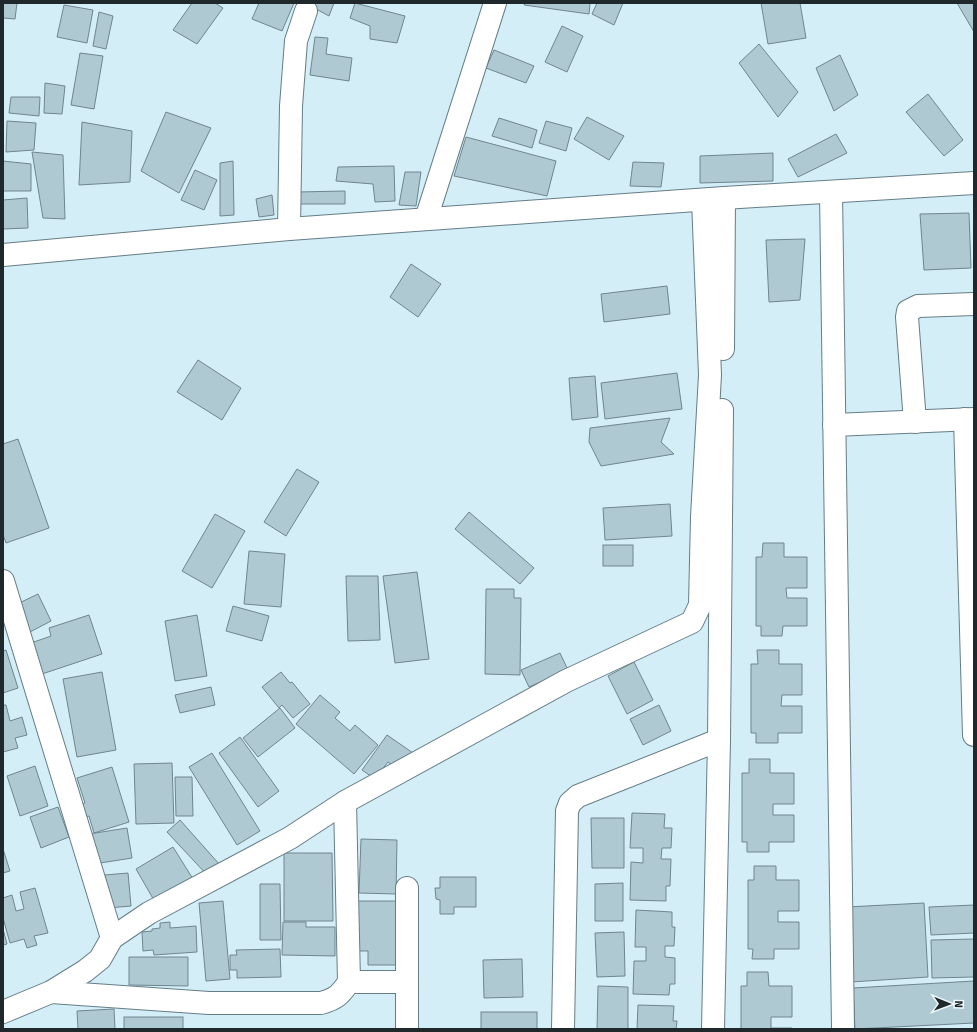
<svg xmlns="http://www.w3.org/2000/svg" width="977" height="1032" font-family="'Fira Sans',sans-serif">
<rect width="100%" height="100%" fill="#d4eef8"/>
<!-- building -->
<g fill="#afc9d2" stroke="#6e868e">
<path d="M3,3h14l-2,16 -12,-1z"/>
<path d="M192,3h23l8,5 -26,36 -24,-14z"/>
<path d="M259,3h35l-12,28 -30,-12z"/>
<path d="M305,3h29l-5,13z"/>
<path d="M355,3l50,13 -8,27 -27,-4v-13l-20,-8z"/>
<path d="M525,3h65l-1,11 -65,-9z"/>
<path d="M597,3h26l-9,22 -22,-11z"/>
<path d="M761,3h39l6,35 -38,6z"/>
<path d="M957,3h17v29z"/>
<path d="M64,5l29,5 -6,33 -30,-6z"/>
<path d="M99,12l14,4 -7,33 -13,-3z"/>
<path d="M562,26l21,10 -16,36 -22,-10z"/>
<path d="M315,37l13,1 -2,16 26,4 -3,23 -39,-6z"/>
<path d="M759,44l39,48 -20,25 -39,-54z"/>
<path d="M494,50l40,16 -8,17 -40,-15z"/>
<path d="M80,53l23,3 -9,53 -23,-4z"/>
<path d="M840,55l18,40 -24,16 -18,-43z"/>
<path d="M45,83l20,3 -3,28 -18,-1z"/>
<path d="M928,94l35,46 -19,16 -38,-44z"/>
<path d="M11,97h29l-1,19 -30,-3z"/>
<path d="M166,112l45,16 -32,65 -38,-22z"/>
<path d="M587,117l37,19 -15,24 -35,-21z"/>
<path d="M499,118l38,12 -5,18 -40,-12z"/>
<path d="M7,121l29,2 -2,27 -28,2z"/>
<path d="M546,121l26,7 -6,23 -27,-8z"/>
<path d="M82,122l50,9 -2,51 -51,3z"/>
<path d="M836,134l11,19 -49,24 -10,-18z"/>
<path d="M466,137l90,24 -9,35 -93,-20z"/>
<path d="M32,152l31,3 2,64 -22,-1z"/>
<path d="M773,153v28l-73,2v-27z"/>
<path d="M3,161l28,3v27h-28z"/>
<path d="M233,161l1,54 -14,1v-53z"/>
<path d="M633,162l31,1 -3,24 -31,-1z"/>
<path d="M394,166l1,35 -20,1 -2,-18 -37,-3 2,-14z"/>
<path d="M195,170l22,10 -13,30 -23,-10z"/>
<path d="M405,172h16l-5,34 -17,-1z"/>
<path d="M345,191v13h-49l1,-12z"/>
<path d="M272,195l2,20 -15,2 -3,-18z"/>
<path d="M27,198l1,30 -25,1v-29z"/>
<path d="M969,213l2,55 -47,2 -4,-56z"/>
<path d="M805,239l-5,61 -31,2 -3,-62z"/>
<path d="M411,264l30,20 -23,33 -28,-20z"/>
<path d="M667,286l3,28 -66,8 -3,-28z"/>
<path d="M198,360l43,28 -19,32 -45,-28z"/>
<path d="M677,373l5,36 -77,10 -4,-36z"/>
<path d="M595,376l3,41 -26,3 -3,-42z"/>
<path d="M670,418l-9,24 13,12 -73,12 -12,-24 1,-14z"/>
<path d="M18,439l31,89 -43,15 -3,-8v-91z"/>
<path d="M297,469l22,13 -33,54 -22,-14z"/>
<path d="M670,504l2,32 -67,4 -2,-32z"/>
<path d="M469,512l65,56 -14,16 -65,-55z"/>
<path d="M215,514l30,17 -33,57 -30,-17z"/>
<path d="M763,543h21v14h23v31h-21l1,10h20v28h-24l-1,10h-21v-10h-5v-69h6z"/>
<rect x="603" y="545" width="30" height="21"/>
<path d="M249,551l36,3 -4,53 -37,-3z"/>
<path d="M417,572l12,87 -34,4 -12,-87z"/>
<path d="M346,576h32l2,64 -32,1z"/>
<path d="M486,589h28v9h7l-1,77 -35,-1z"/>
<path d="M38,594l13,27 -23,12 -13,-28z"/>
<path d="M233,606l36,10 -7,25 -36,-10z"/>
<path d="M89,615l13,39 -60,20 -11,-31 20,-7 -2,-8z"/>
<path d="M197,615l10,61 -32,5 -10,-60z"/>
<path d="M6,650l12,38 -15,5v-42z"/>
<path d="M757,650h22v14h23v31h-20l-1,11h21v27h-24v10h-22v-10h-5v-69h7z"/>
<path d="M560,653l8,17 -39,17 -8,-17z"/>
<path d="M634,662l19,38 -26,14 -19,-38z"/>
<path d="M102,672l14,78 -39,7 -14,-78z"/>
<path d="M281,672l9,11 2,-1 18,22 -17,14 -11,-13 -3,3 -17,-21z"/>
<path d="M211,687l4,18 -35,8 -5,-18z"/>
<path d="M320,695l20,17 -5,6 15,13 5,-6 23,20 -24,29 -58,-50z"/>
<path d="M3,705h3l4,16 12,-4 5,18 -12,3 3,10 -15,4z"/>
<path d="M659,705l12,26 -28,14 -13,-26z"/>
<path d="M280,708l15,20 -37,29 -15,-19z"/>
<path d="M387,735l26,18 -13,18 -12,-9 -13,17 -13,-9z"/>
<path d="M240,737l39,54 -21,16 -39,-54z"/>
<path d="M212,753l48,78 -23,14 -48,-78z"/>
<path d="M749,759h21v14h24v31h-21v11h21v27h-25v10h-22v-10h-5v-69h7z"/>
<path d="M172,763l2,60 -38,1 -2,-60z"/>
<path d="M35,766l13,40 -28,10 -13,-40z"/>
<path d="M112,767l17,55 -35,11 -5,-17 -8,2 -4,-12 8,-3 -8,-25z"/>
<path d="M175,777h17l1,39h-17z"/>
<path d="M58,807l11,30 -28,11 -11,-31z"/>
<path d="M632,813l33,1 -1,14h8l-1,20h-9l-1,11h10l-1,27h-4v15l-36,-1 1,-38 12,1v-15h-13z"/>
<path d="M591,818h33v50h-32z"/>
<path d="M180,820l40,45 -12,11 -41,-44z"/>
<path d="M127,828l5,30 -38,6 -5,-30z"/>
<path d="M361,839l36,1 -1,54 -37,-1z"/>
<path d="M173,847l20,32 -38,23 -19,-33z"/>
<path d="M3,849l7,22 -7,2z"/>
<path d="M284,853h48l1,68h-49z"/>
<path d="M754,866h22v14h23v31h-21v11h21v27h-25v10h-22l1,-10h-5v-69h6z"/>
<path d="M128,873l3,33 -23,2 -3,-33z"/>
<path d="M440,877h36v30h-22v7h-14v-14l-4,-1 -1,-11h5z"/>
<path d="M623,883v38h-28v-37z"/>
<path d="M260,884h20l1,56h-21z"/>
<path d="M35,888l13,45 -14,3 3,9 -10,3 -3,-9 -14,4 -7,-25v-20l9,-3 4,16 8,-2 -4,-17z"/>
<path d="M223,901l7,78 -24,2 -7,-78z"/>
<path d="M358,901h38l1,64h-29v-14h-9z"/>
<path d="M924,903l4,74 -77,5 -4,-75z"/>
<path d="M974,905v28l-43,2 -2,-28z"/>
<path d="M636,910l36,2v15h3l-1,19h-9v11l10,1v26h-5l-1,11 -36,-1 1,-33h12v-14h-11z"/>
<path d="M170,922v6l26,-2 1,26 -43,3 -1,-5 -10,1 -1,-19 10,-1v-2l8,-1v-5z"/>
<path d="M283,922h23v5h29v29l-53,-1z"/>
<path d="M3,929l4,15 -4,1z"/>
<path d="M624,932l1,44 -28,1 -2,-44z"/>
<path d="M974,939v38l-42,1 -1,-38z"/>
<path d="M280,949l1,28 -44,1v-8h-7v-15h7l-1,-5z"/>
<path d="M129,957h59v29l-59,-1z"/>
<path d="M522,959l1,38 -39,1 -1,-38z"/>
<path d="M747,972h21l1,14h23v31h-21v11h21v1h-51v-43h6z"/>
<path d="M974,981v42l-119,6 -2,-41z"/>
<path d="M598,986l30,1v42h-31z"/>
<path d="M638,1005l36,1 -1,15h4l-1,8h-39z"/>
<path d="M114,1009l1,20h-37l-1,-18z"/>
<rect x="481" y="1012" width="56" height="17"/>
<rect x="124" y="1017" width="59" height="12"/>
</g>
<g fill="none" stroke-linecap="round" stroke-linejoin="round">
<!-- street casing -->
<g stroke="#657d86" stroke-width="24">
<g id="street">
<path d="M831,192l12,837"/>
<path d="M426,219l69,-216"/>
<path d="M289,229l2,-123 5,-65 10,-30"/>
<path d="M723,349l1,-151"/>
<path d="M965,419l9,316"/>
<path d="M915,422l-8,-105 1,-6 10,-5 56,-2"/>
<path d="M834,425l140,-6"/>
<path d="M3,581l109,357"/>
<path d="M407,888v141"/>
<path d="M349,982h58"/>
<path d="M51,992l158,11h112c15,-4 19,-8 28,-21l-4,-180"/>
<path d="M3,1012l48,-20 34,-21 15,-12 12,-21 37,-25 141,-75 55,-36 221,-121 126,-59 8,-17 2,-88 8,-142 -7,-175"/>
<path d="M563,1029l4,-218 3,-8 8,-7 141,-56"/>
<path d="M713,1029l6,-289 3,-330"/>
</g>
</g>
<!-- secondary casing -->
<g stroke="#657d86" stroke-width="24">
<path id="secondary" d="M3,255l286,-26 435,-31 250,-15"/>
</g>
<!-- street -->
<use href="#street" stroke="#fff" stroke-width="22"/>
<!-- secondary -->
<use href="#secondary" stroke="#fff" stroke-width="22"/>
</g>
<!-- border -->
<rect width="977" height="1032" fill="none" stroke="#1f292c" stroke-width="8"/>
<!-- north arrow -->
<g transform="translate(949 1004) rotate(91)" stroke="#eef8fc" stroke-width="3" paint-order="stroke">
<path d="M0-3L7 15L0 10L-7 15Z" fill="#1f292c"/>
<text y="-6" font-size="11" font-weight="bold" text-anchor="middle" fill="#1f292c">N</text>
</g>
</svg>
